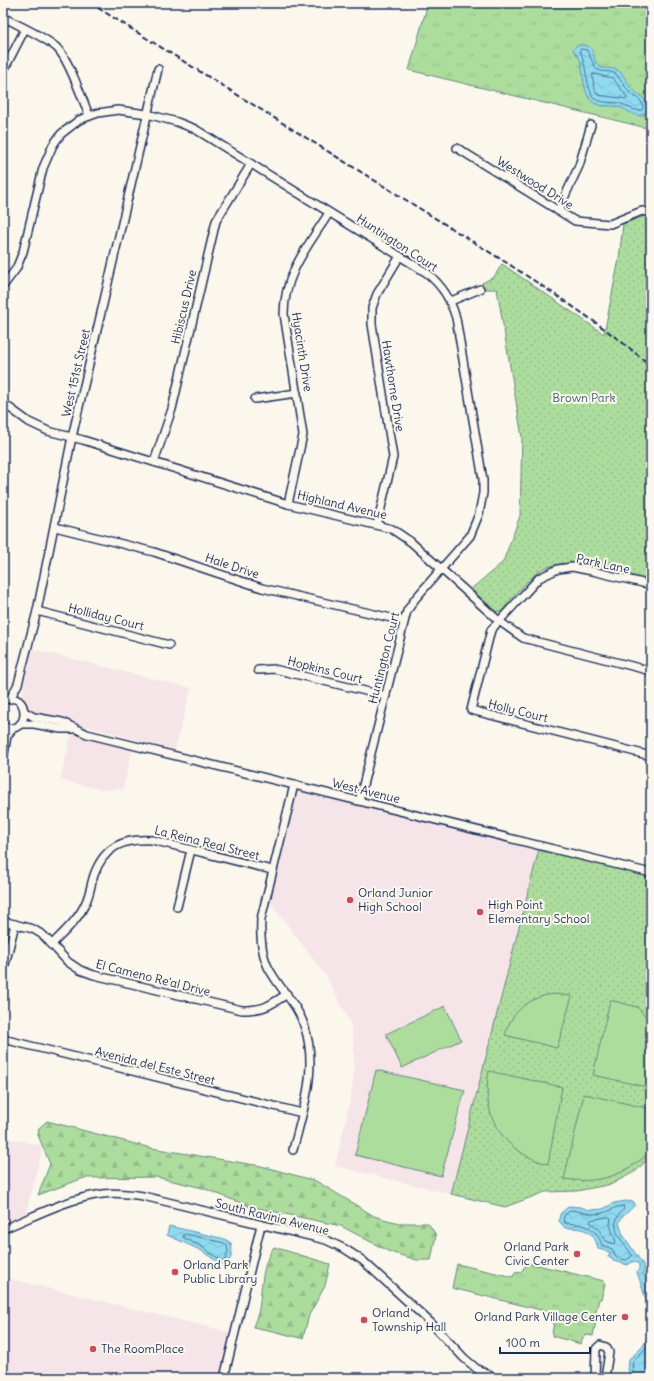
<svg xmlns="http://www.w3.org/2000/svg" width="654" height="1381" font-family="Delius,sans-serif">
<defs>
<pattern id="grass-tufts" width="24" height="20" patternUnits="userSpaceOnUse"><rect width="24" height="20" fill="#addd9d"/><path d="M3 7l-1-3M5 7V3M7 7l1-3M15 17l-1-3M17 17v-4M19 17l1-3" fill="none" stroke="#94be8a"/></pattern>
<pattern id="forest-firs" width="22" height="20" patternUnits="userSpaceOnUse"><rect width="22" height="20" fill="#addd9d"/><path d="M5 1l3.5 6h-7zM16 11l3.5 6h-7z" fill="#94be8a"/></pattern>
<pattern id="park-dots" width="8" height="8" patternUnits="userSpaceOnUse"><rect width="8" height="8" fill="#addd9d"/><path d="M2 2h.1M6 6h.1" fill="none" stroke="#94be8a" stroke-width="1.8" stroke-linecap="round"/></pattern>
<pattern id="water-waves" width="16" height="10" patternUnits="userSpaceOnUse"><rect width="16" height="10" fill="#8fdaef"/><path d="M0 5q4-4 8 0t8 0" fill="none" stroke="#7bbbcf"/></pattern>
</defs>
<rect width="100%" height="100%" fill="#fbf7ec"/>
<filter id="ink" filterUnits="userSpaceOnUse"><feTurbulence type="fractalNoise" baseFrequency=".025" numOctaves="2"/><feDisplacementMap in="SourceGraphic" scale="8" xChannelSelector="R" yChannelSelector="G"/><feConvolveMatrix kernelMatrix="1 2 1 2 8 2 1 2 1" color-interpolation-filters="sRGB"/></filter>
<g filter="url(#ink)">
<!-- built -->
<g fill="#f5e5e8">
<path d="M32,649l159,39 -16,62 -151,-40 -4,-9z"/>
<path d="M72,732l61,15 -10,42 -22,1 -41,-10z"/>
<path d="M291,786l248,63 -88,345 -116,-28 15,-65 4,-27v-27l-4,-25 -24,-46 -62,-82z"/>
<path d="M3,1137l40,9 -18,71 -22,9z"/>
<path d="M3,1277l230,56 -10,45h-220z"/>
</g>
<!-- grass -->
<g fill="url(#grass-tufts)" stroke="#64867e">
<path d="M428,3h223v126l-242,-59z"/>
<path d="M529,1263l75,18 1,3 -4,15h-2l-5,21 2,1 -3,15 -6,-1 -4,2 -2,7 -29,-8 2,-16 -2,-1 -3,-7 -97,-24 5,-24 56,13 2,-4 6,-1 5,-7z"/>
</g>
<!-- forest -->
<g fill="url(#forest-firs)" stroke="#64867e">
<path d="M47,1121l104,27 110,18 55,15 58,35 13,4 13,3h28l8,12 -5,25h-14l-27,-8 -49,-26 -93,-20 -45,-18 -47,-11 -72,1 -46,17 12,-31 -12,-29 1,-7z"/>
<path d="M274,1247l56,17 -5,22 -16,29 -6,23h-3l-27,-7 -20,-4c2,-6 5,-12 6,-18 3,-20 2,-44 15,-62z"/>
</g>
<!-- park -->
<g fill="url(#park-dots)" stroke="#64867e">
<path d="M644,216h7v365c-30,-9 -75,-26 -106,-13 -12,5 -35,32 -43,43l-5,1 -26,-23 32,-27 17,-46 2,-79 -25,-148h-13l-2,-6 12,-6 8,-13 102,70 15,-75 4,-35z"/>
<path d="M539,849l112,27v280l-15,15 -24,13 -35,7 -32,1 -40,15 -54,-13z"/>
</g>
<!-- garden -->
<g fill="#addd9d" stroke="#64867e">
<path d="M553,994l19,2 -15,52 -52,-13c6,-23 24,-38 48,-41z"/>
<path d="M610,1000l27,7 14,15v66l-58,-13z"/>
<path d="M445,1006l16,34 -59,28 -16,-34z"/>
<path d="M376,1070l89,20 -24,86 -86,-21z"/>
<path d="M489,1071l73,16 -14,77c-44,-11 -68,-48 -59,-93z"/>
<path d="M584,1094l67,15v42c-27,25 -51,33 -87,28z"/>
</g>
<!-- water -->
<g fill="url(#water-waves)" stroke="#6196b5">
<path d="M581,45c16,0 9,13 18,21 4,4 13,1 18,4 7,3 10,14 15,19 5,5 10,6 14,13 2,4 1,7 -1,12 -7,4 -16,-2 -23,-6 -9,-4 -19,0 -28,-5 -12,-7 -10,-31 -14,-43 -2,-5 -5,-6 -7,-11l3,-3z"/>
<path d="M626,1201l8,1 1,3c-6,7 -12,9 -16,18l4,12 21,31v10l7,17v85h-20l-3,-9 1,-10c5,-5 14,-11 17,-18 8,-23 -2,-47 -9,-69l2,-3v-5l-6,-3 -5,4 -15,-4v-3l-5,-1 2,-5 -12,-3c-4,-20 -16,-21 -33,-21l-6,-7 1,-7 9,-8 11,1 10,3 13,-1 11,-6z"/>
<path d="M169,1226l56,13 6,4c2,11 1,16 -7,23l-24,-16 -33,-15z"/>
</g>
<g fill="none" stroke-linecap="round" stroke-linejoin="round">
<!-- shore -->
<g stroke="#497398" stroke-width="1">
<path d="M581,49l6,1 9,19 5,2 10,1 5,2 14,19 10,7 3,5 -1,5c-9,2 -15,-5 -23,-7 -7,-1 -15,0 -22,-3 -11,-5 -10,-37 -17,-49z"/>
<path d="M593,74l20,4 14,19v2l-29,-4c-4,-5 -6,-15 -5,-21z"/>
<path d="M623,1206l1,3c-18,17 -3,30 8,46l-1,2 -5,3 -9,-2 -5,-9 -10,-4c-7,-20 -18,-20 -36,-22l-3,-3 1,-4 7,-6c11,1 20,6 31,3 8,-1 13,-7 21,-7z"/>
<path d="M609,1217l2,1 -1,7 6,17 -1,2 -9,-3 -8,-13 -8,-6 1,-2z"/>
<path d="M186,1234l38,9 3,3 1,5 -2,8 -4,2 -20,-14 -18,-9 -1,-2z"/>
<path d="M635,1378l-3,-9 1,-8 16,-16 2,-6"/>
</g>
<!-- minor casing -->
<g stroke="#1b2f5e" stroke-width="10">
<g id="minor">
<path d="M3,17c16,9 41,19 54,31 12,11 25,51 32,67"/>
<path d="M4,70l21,-41"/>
<path d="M457,148l118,73 35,3 32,-13 9,2"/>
<path d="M558,211l21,-45 12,-41"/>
<path d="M3,286l13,-17 7,-17 20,-84 10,-23 8,-11 18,-14 19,-7 20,-3 29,4 30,8 18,7 232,144c16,14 23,25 29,45l27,162v13l-4,21 -9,22 -55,63 -8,12 -48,190"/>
<path d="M451,301l29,-12"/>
<path d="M255,399l42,-6"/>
<path d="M3,403l26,19 19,9 35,9 205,64 104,25 19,13 88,79 24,17 128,33"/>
<path d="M154,462l18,-53 44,-188 35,-57"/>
<path d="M288,504l15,-69 -19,-121c0,-40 24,-68 45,-101"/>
<path d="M377,525l16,-68 -21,-133v-16l5,-14 23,-38"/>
<path d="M55,527l99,25 108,36 142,33"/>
<path d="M651,585l-59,-14 -20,-4 -14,2 -19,9 -48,52 -20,80 180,46"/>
<path d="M37,611l132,34"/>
<path d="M258,670l16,-1 112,27"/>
<path d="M10,699l8,-15 19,-73 35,-174 86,-368"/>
<path d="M3,701c28,-14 28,38 0,25"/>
<path d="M25,712l9,5 28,5 25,12 564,139"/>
<path d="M20,724h14l27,5h13"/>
<path d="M3,760l4,-24 6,-8"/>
<path d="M177,907l14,-57"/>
<path d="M3,921l30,8 10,6 25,27 12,8 14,5 148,35c22,0 27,-4 45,-16"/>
<path d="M51,945c13,-13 28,-26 35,-43 4,-9 5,-18 8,-27 10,-28 29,-37 58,-35l120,30"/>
<path d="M3,973l12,-49"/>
<path d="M3,1039l299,74"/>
<path d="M293,1150c10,-39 25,-81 12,-122 -7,-23 -21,-34 -33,-54 -11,-16 -12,-36 -11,-55l33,-134"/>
<path d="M3,1229c32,-13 65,-31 100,-35 13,-2 27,0 40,2l183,44 19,9 17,11 68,62 34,36 13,11 18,9"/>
<path d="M224,1378l37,-153"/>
<path d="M595,1378l1,-29 4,-4 6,2 3,5 -4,26"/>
</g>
</g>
<!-- minor -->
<use href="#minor" stroke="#fbf7ec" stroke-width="7"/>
<!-- rail -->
<path stroke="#1b2f5e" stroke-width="2" stroke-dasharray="6 3" stroke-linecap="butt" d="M90,3l417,260c49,32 99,64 144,103"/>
</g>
</g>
<!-- markers -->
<g fill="#d1495b" stroke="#fbf7ec" stroke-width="1.5">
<circle cx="350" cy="900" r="4"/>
<circle cx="480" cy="912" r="4"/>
<circle cx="577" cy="1254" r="4"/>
<circle cx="175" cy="1272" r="4"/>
<circle cx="625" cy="1317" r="4"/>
<circle cx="364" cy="1320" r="4"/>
<circle cx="93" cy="1349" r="4"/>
</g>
<g text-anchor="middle" stroke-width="4" stroke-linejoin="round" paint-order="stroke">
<!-- street labels -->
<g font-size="12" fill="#1b2f5e" stroke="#fbf7ec">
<text transform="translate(535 183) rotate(32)" y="4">Westwood Drive</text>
<text transform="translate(397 243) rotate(33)" y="4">Huntington Court</text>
<text transform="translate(184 307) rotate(-77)" y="4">Hibiscus Drive</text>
<text transform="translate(302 352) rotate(81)" y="4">Hyacinth Drive</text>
<text transform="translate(76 373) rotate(-77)" y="4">West 151st Street</text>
<text transform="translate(393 386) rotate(81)" y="4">Hawthorne Drive</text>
<text transform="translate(342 505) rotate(13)" y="4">Highland Avenue</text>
<text transform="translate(603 564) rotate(12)" y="4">Park Lane</text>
<text transform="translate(232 566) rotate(18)" y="4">Hale Drive</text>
<text transform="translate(106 617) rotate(14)" y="4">Holliday Court</text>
<text transform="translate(384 658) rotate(-76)" y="4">Huntington Court</text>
<text transform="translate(325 670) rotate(14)" y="4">Hopkins Court</text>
<text transform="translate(518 711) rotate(14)" y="4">Holly Court</text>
<text transform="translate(366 791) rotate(14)" y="4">West Avenue</text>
<text transform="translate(207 843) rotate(14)" y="4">La Reina Real Street</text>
<text transform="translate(153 978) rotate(14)" y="4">El Cameno Re'al Drive</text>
<text transform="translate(155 1066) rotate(14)" y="4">Avenida del Este Street</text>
<text transform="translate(272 1217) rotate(14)" y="4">South Ravinia Avenue</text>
</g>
<!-- park labels -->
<g font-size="12" fill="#405a6e" stroke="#fbf7ec">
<text x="584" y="402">Brown Park</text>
</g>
<!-- poi labels -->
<g font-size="12" fill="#1b2f5e" stroke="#fbf7ec" text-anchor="start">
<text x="358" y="897">Orland Junior<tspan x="358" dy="14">High School</tspan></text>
<text x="488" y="909">High Point<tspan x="488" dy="14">Elementary School</tspan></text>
<text x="569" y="1251" text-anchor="end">Orland Park<tspan x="569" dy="14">Civic Center</tspan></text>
<text x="183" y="1269">Orland Park<tspan x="183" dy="14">Public Library</tspan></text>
<text x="372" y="1317">Orland<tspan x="372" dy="14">Township Hall</tspan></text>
<text x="617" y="1321" text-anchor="end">Orland Park Village Center</text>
<text x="101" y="1353">The RoomPlace</text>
</g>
</g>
<!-- margin -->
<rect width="654" height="1381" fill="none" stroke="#fbf7ec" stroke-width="16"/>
<rect x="8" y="8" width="638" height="1365" fill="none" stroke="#1b2f5e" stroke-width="1.5" filter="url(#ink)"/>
<!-- scale -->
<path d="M500 1347v6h90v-6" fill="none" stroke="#1b2f5e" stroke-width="2"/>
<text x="506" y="1347" font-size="12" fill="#1b2f5e" stroke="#fbf7ec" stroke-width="3" paint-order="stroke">100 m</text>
</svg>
